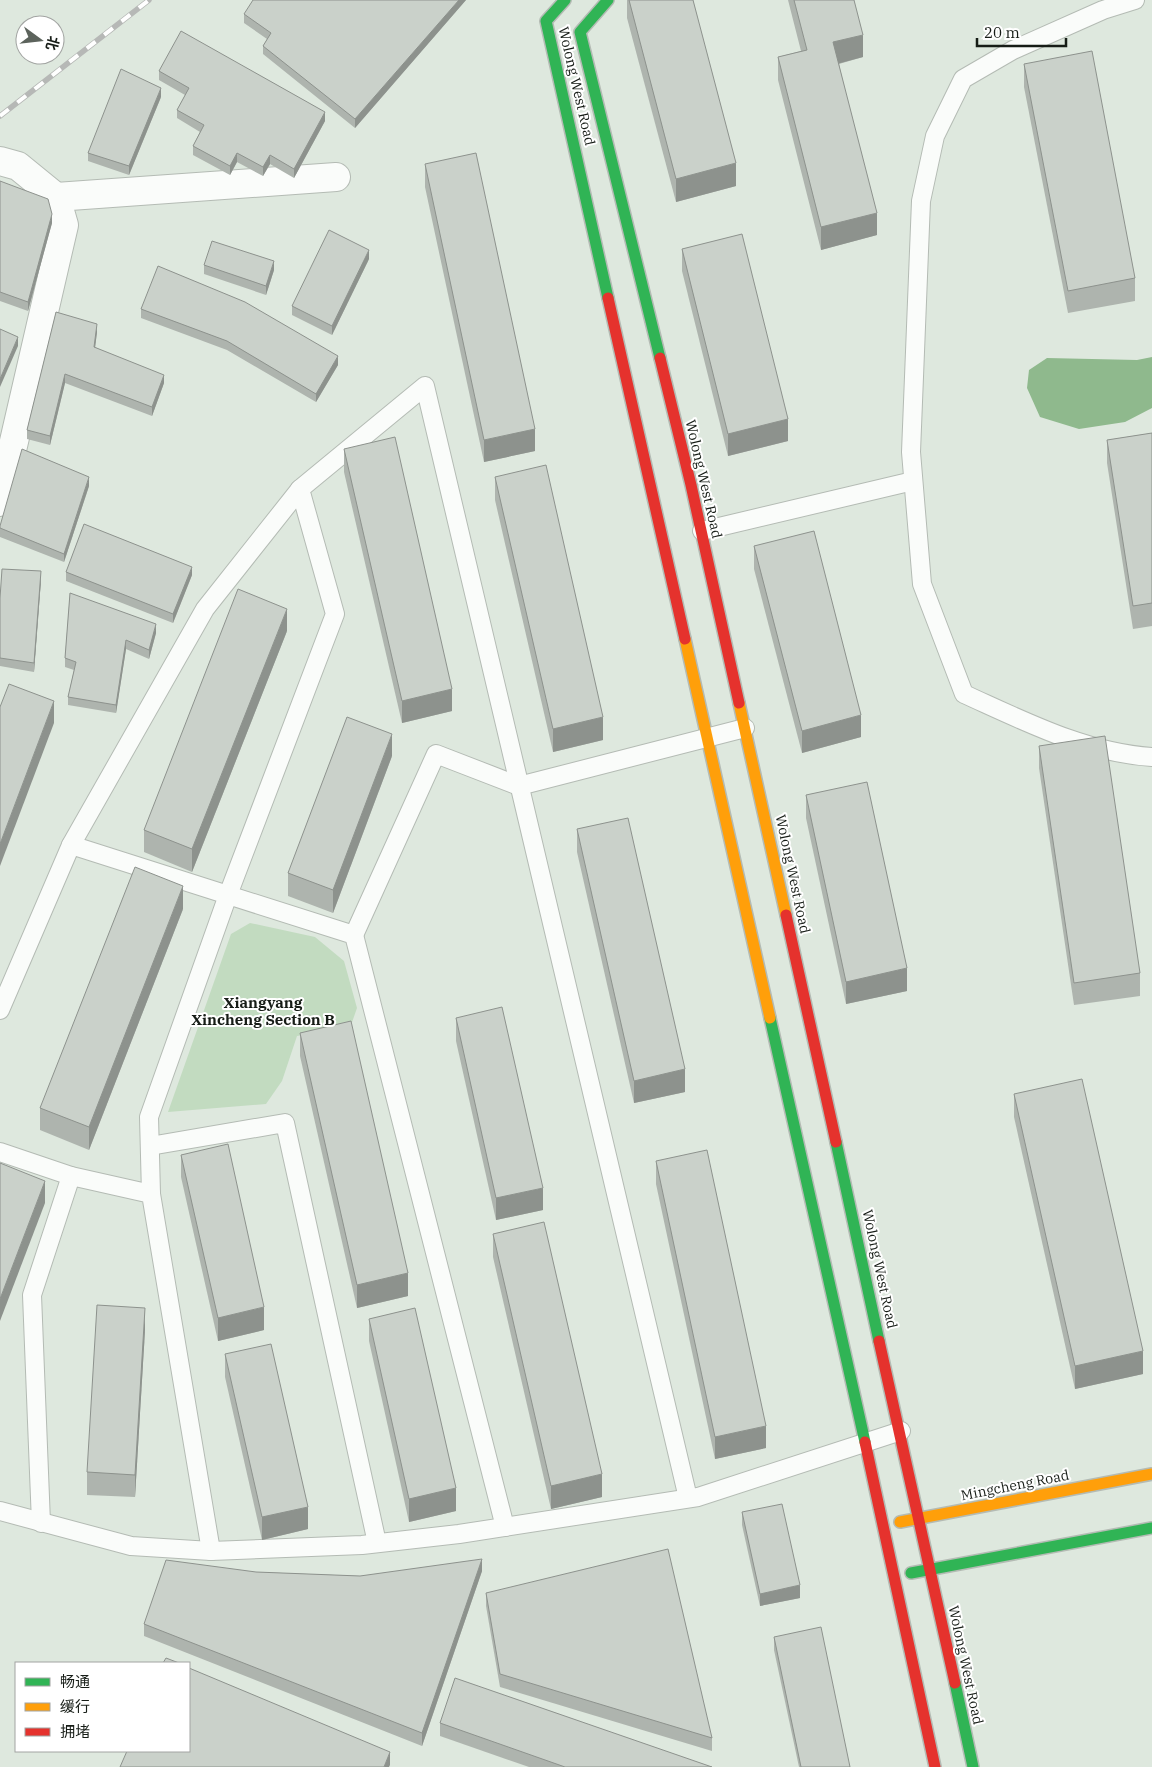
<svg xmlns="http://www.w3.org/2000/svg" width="1152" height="1767" font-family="'IBM Plex Serif','Noto Sans SC',serif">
<rect width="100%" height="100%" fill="#dee8de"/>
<!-- green -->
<path fill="#c2dbc0" d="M250,923l65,14 29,24 13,47 -7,20 -53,8 -15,45 -16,23 -98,8 63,-178z"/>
<!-- water -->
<path fill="#8fb98d" d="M1152,357v51l-27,14 -46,7 -39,-12 -13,-29 2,-18 18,-12 90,2z"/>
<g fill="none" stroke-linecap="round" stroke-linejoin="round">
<!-- lane casing -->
<g stroke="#b4bbb4" stroke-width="20">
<g id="lane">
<path d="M1135,0l-32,10 -90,40 -50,29 -28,57 -14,65 -10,251 11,132 42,110c60,27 122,59 188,63"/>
<path d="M702,531l211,-50"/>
<path d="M71,845l134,-236 95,-120"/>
<path d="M354,935l82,-181 83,32 226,-58"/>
<path d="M0,1010l71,-165 157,50 107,-281 -35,-125 125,-103 263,1112"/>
<path d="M150,1146l135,-23 92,420"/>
<path d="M0,1152l71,24 80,18 60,357 151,-6 97,-11 239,-37 203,-66"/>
<path d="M151,1194l-2,-77 79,-222 126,40 151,592"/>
<path d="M0,1511l131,35 80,5"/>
<path d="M41,1523l-9,-228 39,-119"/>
</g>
</g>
<!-- street casing -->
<g stroke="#b4bbb4" stroke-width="30">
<g id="street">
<path d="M0,161l18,5 38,31 8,28 -64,277"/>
<path d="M56,197l280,-20"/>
</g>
</g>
<!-- fast casing -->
<g stroke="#b4bbb4" stroke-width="14">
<g id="fast">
<path d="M565,0l-19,21 62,277"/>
<path d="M608,0l-28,32 80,326"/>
<path d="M770,1018l95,424"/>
<path d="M836,1142l43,199"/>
<path d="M911,1573l241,-45"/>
<path d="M955,1683l18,84"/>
</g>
</g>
<!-- slow casing -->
<g stroke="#b4bbb4" stroke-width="14">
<g id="slow">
<path d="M685,639l85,379"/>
<path d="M739,703l47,212"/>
<path d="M900,1522l252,-48"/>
</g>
</g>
<!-- jam casing -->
<g stroke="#b4bbb4" stroke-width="14">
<g id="jam">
<path d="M608,298l77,341"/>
<path d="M660,358l31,127 48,218"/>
<path d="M786,915l50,227"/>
<path d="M879,1341l76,342"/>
<path d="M865,1442l70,325"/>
</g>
</g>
<!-- lane -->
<use href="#lane" stroke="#fafcfa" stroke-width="18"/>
<!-- street -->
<use href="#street" stroke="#fafcfa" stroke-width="28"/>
<!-- fast -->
<use href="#fast" stroke="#30b455" stroke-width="11"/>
<!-- slow -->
<use href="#slow" stroke="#ff9f0a" stroke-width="11"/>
<!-- jam -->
<use href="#jam" stroke="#e5322d" stroke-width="11"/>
<!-- rail casing -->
<g stroke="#b6b8b6" stroke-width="5.5">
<path id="rail" d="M0,116l149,-116"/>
</g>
<!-- rail -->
<use href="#rail" stroke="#fff" stroke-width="4" stroke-dasharray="11" stroke-linecap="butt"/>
</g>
<!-- wall -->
<g fill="#aeb4ae">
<path d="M466,0l-111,128 -92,-74v-8l4,-7 -23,-16v-9z"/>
<path d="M627,0h66l43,186 -60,16 -49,-184z"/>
<path d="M788,0h66l9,57 -24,7 38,171 -56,15 -43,-170v-23l23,-6z"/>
<path d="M1024,64l111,214v23l-67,12 -44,-226z"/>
<path d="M159,71l166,50 -31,57 -24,-14 -7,12 -26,-14 -7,13 -37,-20v-9l7,-14 -23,-14v-8l8,-15 -26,-15z"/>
<path d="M161,97l-32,78 -41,-14v-8z"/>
<path d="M425,164l110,287 -51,11 -59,-275z"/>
<path d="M0,181l52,42 -24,88 -28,-10z"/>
<path d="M682,249l106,192 -60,15 -46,-185z"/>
<path d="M369,259l-37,76 -40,-20v-9z"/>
<path d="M204,265l70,5 -8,25 -62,-21z"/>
<path d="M141,309l197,56 -22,37 -89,-52 -86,-32z"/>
<path d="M56,312l41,20 -2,15 69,36 -12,33 -87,-33 -15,62 -23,-6v-9z"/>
<path d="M1152,433v193l-19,3 -26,-166v-23z"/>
<path d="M344,449l108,262 -50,12 -58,-251z"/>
<path d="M495,477l108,263 -50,12 -58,-252z"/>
<path d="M89,486l-25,76 -64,-25v-11z"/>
<path d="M754,546l107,191 -59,16 -48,-184z"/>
<path d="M66,572l126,3 -19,48 -107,-42z"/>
<path d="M41,580l-7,92 -34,-6v-68z"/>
<path d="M70,593l86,40 -7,26 -23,-10 -10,64 -48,-8v-8l6,-27 -9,-3v-9z"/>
<path d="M287,631l-95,241 -48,-20v-22z"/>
<path d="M1039,746l101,227v23l-66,9 -35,-237z"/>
<path d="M392,756l-59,157 -45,-17v-23z"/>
<path d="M806,795l101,196 -61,13 -40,-186z"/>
<path d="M577,829l108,263 -51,11 -57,-251z"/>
<path d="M183,909l-94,241 -49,-20v-22z"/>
<path d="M456,1018l87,192 -47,10 -40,-179z"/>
<path d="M300,1033l108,263 -51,12 -57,-252z"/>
<path d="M1014,1094l129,280 -68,15 -61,-272z"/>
<path d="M181,1155l83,175 -46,11 -37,-164z"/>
<path d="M656,1161l110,287 -51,11 -59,-275z"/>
<path d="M493,1234l109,263 -51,12 -58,-252z"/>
<path d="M369,1319l87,192 -47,11 -40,-181z"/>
<path d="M145,1330l-10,167 -48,-2v-23z"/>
<path d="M225,1354l83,175 -46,11 -37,-163z"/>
<path d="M742,1512l58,86 -40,8 -18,-81z"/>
<path d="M482,1571l-60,175 -278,-110v-12l112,-52 104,4z"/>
<path d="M486,1593l226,145v13l-212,-64 -14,-81z"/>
<path d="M774,1637l76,130h-51l-25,-117z"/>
<path d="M440,1723l272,44h-183l-89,-31z"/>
</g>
<!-- shaded-wall -->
<g fill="#8d928d">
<path d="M459,0h7l-111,128v-9z"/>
<path d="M863,35v22l-30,8v-23z"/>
<path d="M161,88v9l-32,78v-9z"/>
<path d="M325,112v9l-31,57v-9z"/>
<path d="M237,153v9l-7,13v-9z"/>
<path d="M270,155v9l-7,12v-9z"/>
<path d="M736,163v23l-60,16v-23z"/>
<path d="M877,213v22l-56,15v-23z"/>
<path d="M52,214v9l-24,88v-9z"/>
<path d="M369,250v9l-37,76v-9z"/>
<path d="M274,261v9l-8,25v-9z"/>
<path d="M97,324v8l-3,24v-9z"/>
<path d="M18,337v9l-18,41v-8z"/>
<path d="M338,356v9l-22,37v-8z"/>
<path d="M65,374v9l-15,62v-9z"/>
<path d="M164,375v8l-12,33v-9z"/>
<path d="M788,419v22l-60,15v-22z"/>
<path d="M535,429v22l-51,11v-22z"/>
<path d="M89,477v9l-25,76v-8z"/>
<path d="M192,567v8l-19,48v-9z"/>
<path d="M41,571v9l-7,92v-9z"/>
<path d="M287,609v22l-95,241v-23z"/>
<path d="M156,624v9l-7,26v-9z"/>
<path d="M126,640v9l-10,64v-8z"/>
<path d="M452,689v22l-50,12v-22z"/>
<path d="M54,701v22l-54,143v-22z"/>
<path d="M861,715v22l-59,16v-22z"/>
<path d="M603,717v23l-50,12v-23z"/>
<path d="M392,734v22l-59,157v-23z"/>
<path d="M183,886v23l-94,241v-23z"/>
<path d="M907,968v23l-61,13v-22z"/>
<path d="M685,1069v23l-51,11v-22z"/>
<path d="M45,1181v22l-45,118v-22z"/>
<path d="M543,1188v22l-47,10v-22z"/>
<path d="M408,1273v23l-51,12v-23z"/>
<path d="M264,1307v23l-46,11v-23z"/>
<path d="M145,1308v22l-10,167v-22z"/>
<path d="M1143,1351v23l-68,15v-23z"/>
<path d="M766,1426v22l-51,11v-22z"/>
<path d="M602,1474v23l-51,12v-23z"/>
<path d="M456,1488v23l-47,11v-23z"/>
<path d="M308,1507v22l-46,11v-23z"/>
<path d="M482,1559v12l-60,175v-13z"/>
<path d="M800,1585v13l-40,8v-12z"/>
<path d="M390,1752v13l-1,2h-5z"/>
</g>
<!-- building -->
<g fill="#cad1ca" stroke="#8d928d">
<path d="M253,0h206l-104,119 -92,-73 8,-13 -27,-19z"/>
<path d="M629,0h64l43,163 -60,16z"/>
<path d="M794,0h60l9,35 -30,7 44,171 -56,14 -43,-170 29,-7z"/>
<path d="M181,31l144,81 -31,57 -24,-14 -7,12 -26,-14 -7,13 -37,-20 11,-21 -27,-15 12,-22 -30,-17z"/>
<path d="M1092,51l43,227 -67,13 -44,-227z"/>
<path d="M121,69l40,19 -32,78 -41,-13z"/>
<path d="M476,153l59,276 -51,11 -59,-276z"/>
<path d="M0,181l48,18 4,15 -24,88 -28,-10z"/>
<path d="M329,230l40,20 -37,76 -40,-20z"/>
<path d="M742,234l46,185 -60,15 -46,-185z"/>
<path d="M212,241l62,20 -8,25 -62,-21z"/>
<path d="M158,266l87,36 93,54 -22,38 -89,-53 -86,-32z"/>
<path d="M56,312l41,12 -3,23 70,28 -12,32 -87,-33 -15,62 -23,-6z"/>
<path d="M0,329l18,8 -18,42z"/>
<path d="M1152,433v170l-19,3 -26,-166z"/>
<path d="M395,437l57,252 -50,12 -58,-252z"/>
<path d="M22,449l67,28 -25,77 -64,-26v-2z"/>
<path d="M546,465l57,252 -50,12 -58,-252z"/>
<path d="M84,524l108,43 -19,47 -107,-42z"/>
<path d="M814,531l47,184 -59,16 -48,-185z"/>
<path d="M2,569l39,2 -7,92 -34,-5v-60z"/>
<path d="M238,589l49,20 -95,240 -48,-19z"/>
<path d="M70,593l86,31 -7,26 -23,-10 -10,65 -48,-8 8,-35 -11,-4z"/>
<path d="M9,684l45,17 -54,143v-137z"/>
<path d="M347,717l45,17 -59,156 -45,-17z"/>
<path d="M1105,736l35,237 -66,10 -35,-237z"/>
<path d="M867,782l40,186 -61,14 -40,-187z"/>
<path d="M628,818l57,251 -51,12 -57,-252z"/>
<path d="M135,867l48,19 -94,241 -49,-19z"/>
<path d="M502,1007l41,181 -47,10 -40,-180z"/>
<path d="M351,1021l57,252 -51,12 -57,-252z"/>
<path d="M1082,1079l61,272 -68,15 -61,-272z"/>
<path d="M228,1144l36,163 -46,11 -37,-163z"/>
<path d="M707,1150l59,276 -51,11 -59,-276z"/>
<path d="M0,1163l45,18 -45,118z"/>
<path d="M544,1222l58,252 -51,12 -58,-252z"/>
<path d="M97,1305l48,3 -10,167 -48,-3z"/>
<path d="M415,1308l41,180 -47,11 -40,-180z"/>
<path d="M271,1344l37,163 -46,10 -37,-163z"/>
<path d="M782,1504l18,81 -40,9 -18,-82z"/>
<path d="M668,1549l44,189 -212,-64 -14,-81z"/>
<path d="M482,1559l-60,174 -278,-109 22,-64 90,12 104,4z"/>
<path d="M821,1627l29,140h-49l-27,-130z"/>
<path d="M166,1658l13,5h-16z"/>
<path d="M189,1668l201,84 -6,15h-264l7,-16h62z"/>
<path d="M455,1678l257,89h-147l-125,-44z"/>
</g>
<g text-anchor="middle" stroke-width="4" stroke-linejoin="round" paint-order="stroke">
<!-- street labels -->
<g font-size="14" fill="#161c16" stroke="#fff">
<text transform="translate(577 86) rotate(77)" y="5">Wolong West Road</text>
<text transform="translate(704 479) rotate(77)" y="5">Wolong West Road</text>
<text transform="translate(793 874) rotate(78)" y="5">Wolong West Road</text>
<text transform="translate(880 1269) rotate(78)" y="5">Wolong West Road</text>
<text transform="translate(1015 1485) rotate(-11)" y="5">Mingcheng Road</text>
<text transform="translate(966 1665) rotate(78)" y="5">Wolong West Road</text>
</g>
<!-- neighbourhood labels -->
<g font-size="15" font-weight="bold" fill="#161c16" stroke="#fff">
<text x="263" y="1008">Xiangyang<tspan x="263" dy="17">Xincheng Section B</tspan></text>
</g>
</g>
<!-- legend -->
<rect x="15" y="1662" width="175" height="90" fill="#ffffff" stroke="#a2a4a2"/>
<rect x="25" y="1678" width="25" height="8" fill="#30b455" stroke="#a2a4a2"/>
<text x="60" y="1687" font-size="15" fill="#161c16">畅通</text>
<rect x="25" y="1703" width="25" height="8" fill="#ff9f0a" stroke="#a2a4a2"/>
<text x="60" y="1712" font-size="15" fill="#161c16">缓行</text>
<rect x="25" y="1728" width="25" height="8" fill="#e5322d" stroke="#a2a4a2"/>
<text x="60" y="1737" font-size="15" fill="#161c16">拥堵</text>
<!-- north arrow -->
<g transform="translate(40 40) rotate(105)"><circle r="24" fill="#ffffff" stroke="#a2a4a2"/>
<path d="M0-4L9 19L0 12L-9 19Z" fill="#5c635c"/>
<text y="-8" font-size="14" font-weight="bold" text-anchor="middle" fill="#161c16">北</text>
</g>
<!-- scale -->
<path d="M977 38v8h89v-8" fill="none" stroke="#161c16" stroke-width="2.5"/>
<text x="984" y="38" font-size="15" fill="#161c16" stroke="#ffffff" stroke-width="4" paint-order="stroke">20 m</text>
</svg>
